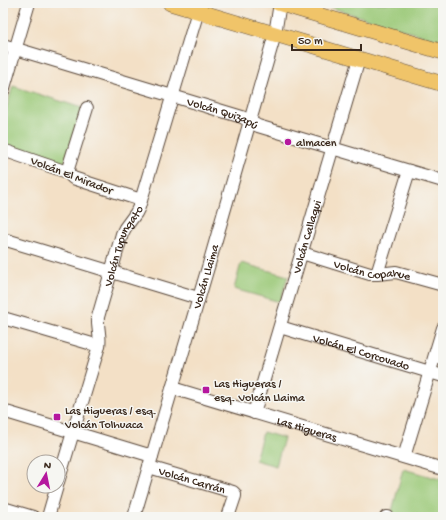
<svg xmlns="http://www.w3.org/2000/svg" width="446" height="520" font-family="'Gochi Hand',sans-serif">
<rect width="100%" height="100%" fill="#f6f6f2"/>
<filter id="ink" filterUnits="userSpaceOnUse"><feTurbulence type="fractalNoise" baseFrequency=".025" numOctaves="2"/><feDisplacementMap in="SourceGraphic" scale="8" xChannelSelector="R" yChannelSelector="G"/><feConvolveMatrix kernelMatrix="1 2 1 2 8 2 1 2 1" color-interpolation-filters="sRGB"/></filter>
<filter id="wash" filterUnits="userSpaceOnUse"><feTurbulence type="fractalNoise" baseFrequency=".012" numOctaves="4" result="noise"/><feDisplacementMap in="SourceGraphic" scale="16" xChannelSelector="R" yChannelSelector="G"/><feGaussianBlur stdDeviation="0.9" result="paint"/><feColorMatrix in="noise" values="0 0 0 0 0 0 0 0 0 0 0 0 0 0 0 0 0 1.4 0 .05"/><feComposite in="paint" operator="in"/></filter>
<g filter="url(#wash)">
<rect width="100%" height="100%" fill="#f3e0c6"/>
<!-- green -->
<g fill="#9bc978" stroke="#6b7a4b">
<path d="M316,3h127v39z"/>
<path d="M13,86l69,22 -18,57 -61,-20v-26z"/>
<path d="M241,263l47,13 -8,26 -46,-13z"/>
<path d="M263,432l21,6 -8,28 -21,-6z"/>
<path d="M403,469l40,11v37h-44l-8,-2z"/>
</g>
</g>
<g filter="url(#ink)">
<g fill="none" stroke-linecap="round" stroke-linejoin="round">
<!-- minor casing -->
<g stroke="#574537" stroke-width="14">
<g id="minor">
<path id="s1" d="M3,45l239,72 16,9 185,55"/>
<path d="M3,91l26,-88"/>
<path d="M3,150l64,22 6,6 68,22"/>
<path d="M67,172l20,-64"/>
<path d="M3,239l195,59"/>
<path id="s2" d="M302,253l68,21h7l19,-2 47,13"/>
<path d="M377,274l32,-103"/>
<path d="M3,318l96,28"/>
<path id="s3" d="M280,327l163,49"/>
<path id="s4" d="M172,388l271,81"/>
<path d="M3,411l149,45"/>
<path id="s5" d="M254,413l105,-354"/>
<path d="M404,457l39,-129"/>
<path id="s6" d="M149,467l84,25 2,2v2l-7,21"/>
<path id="s7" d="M58,482l41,-136c2,-10 -2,-19 -1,-29l24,-83 3,-6 11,-15 3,-6 59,-196"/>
<path d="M3,508l30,9"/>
<path d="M48,517l9,-31"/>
<path id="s8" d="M134,517l75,-253 66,-230 5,-31"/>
<path d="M386,517h2"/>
</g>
</g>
<!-- major casing -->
<g stroke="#574537" stroke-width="16">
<g id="major">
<path d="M170,3l273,81"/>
<path d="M278,3l165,49"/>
</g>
</g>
<!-- minor -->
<use href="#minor" stroke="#fff" stroke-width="12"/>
<!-- major -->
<use href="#major" stroke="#f0c469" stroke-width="15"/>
</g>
</g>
<!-- markers -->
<g fill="#b5179e" stroke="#f6f6f2" stroke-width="1.5">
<circle cx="288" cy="142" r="4"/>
<rect x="202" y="386" width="8" height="8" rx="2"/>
<rect x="53" y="413" width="8" height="8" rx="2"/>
</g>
<g text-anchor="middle" stroke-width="3" stroke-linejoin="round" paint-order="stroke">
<!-- street labels -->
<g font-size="12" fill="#3b2a1e" stroke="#f6f6f2">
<text dy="4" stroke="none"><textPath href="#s1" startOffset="230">Volcán Quizapú</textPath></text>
<text transform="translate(72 175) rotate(21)" y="4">Volcán El Mirador</text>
<text dy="4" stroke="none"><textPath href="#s5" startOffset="184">Volcán Callaqui</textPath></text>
<text dy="4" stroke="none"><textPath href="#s7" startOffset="247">Volcán Tupungato</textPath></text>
<text dy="4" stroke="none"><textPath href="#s2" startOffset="73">Volcán Copahue</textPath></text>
<text dy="4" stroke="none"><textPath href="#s8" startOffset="251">Volcán Llaima</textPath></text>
<text dy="4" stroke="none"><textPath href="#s3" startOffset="85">Volcán El Corcovado</textPath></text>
<text dy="4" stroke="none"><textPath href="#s4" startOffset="141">Las Higueras</textPath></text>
<text dy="4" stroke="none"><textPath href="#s6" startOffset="45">Volcán Carrán</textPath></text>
</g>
<!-- poi labels -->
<g font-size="12" fill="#3b2a1e" stroke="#f6f6f2" text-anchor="start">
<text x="296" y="146">almacen</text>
<text x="214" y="387">Las Higueras /<tspan x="214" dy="14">esq. Volcán Llaima</tspan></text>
<text x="65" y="414">Las Higueras / esq.<tspan x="65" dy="14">Volcán Tolhuaca</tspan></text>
</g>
</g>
<!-- margin -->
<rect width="446" height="520" fill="none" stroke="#f6f6f2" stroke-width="16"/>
<!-- north arrow -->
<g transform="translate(46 474) rotate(10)"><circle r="19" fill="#f6f6f2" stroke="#aba49d"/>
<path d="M0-3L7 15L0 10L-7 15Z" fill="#b5179e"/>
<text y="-6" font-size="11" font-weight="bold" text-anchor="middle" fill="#3b2a1e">N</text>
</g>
<!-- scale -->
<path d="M292 44v6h69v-6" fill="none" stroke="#3b2a1e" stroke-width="2"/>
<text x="298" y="44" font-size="12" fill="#3b2a1e" stroke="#f6f6f2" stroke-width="3" paint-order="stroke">50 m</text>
</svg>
